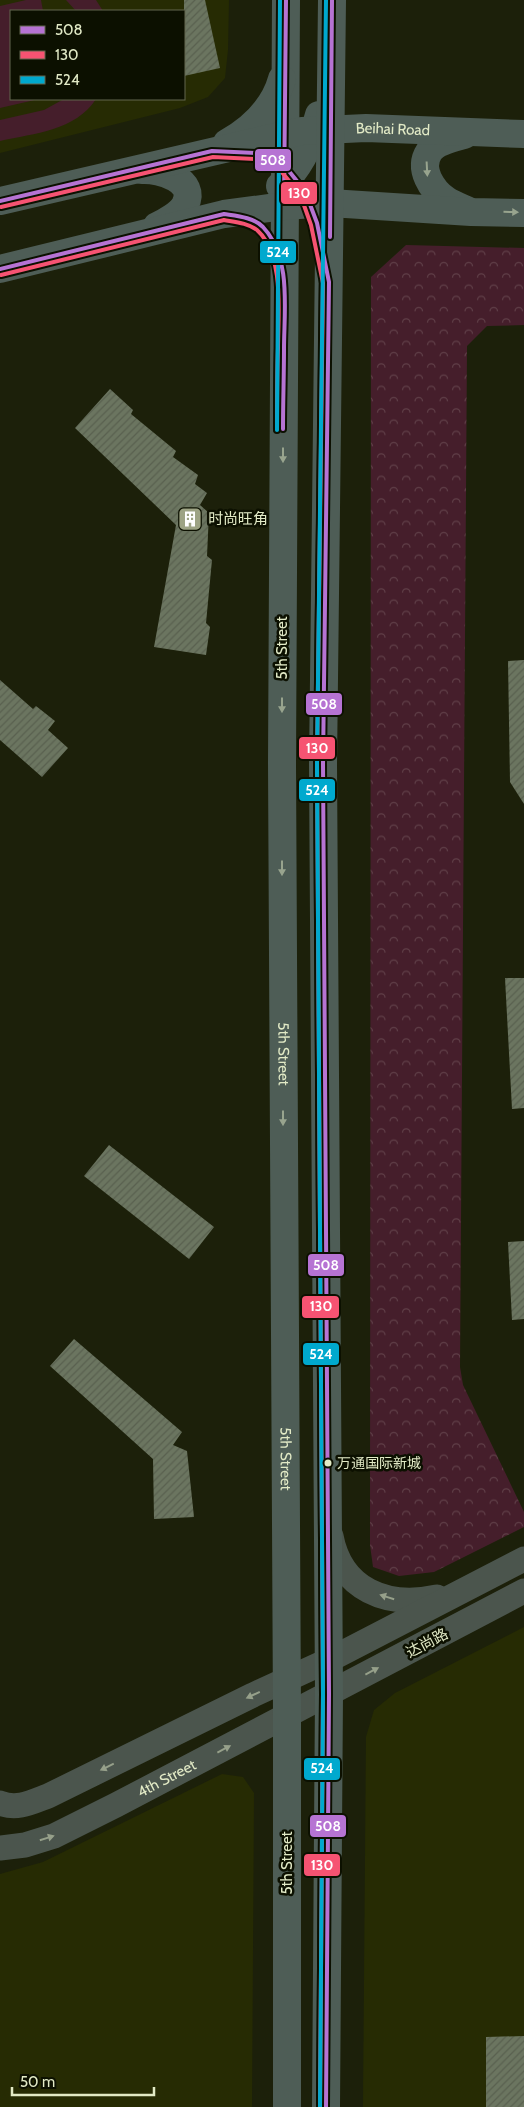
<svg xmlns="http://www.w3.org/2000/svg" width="524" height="2107" font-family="Cabin,'Noto Sans SC',sans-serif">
<defs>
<pattern id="park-crowns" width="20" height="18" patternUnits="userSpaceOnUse" patternTransform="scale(1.25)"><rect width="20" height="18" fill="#451e2b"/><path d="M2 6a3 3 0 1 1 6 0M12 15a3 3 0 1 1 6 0" fill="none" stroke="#603f48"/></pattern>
<pattern id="building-hatch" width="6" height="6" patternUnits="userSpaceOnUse" patternTransform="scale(1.25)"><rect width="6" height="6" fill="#6b7560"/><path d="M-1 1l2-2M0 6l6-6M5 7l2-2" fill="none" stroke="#59604f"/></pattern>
</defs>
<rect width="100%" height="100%" fill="#1c200a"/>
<!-- built -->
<g fill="#262b03" fill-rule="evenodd">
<path d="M0,0h229l-1,50 -3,28 -17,19 -28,11 -180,45zM11,11h173v88h-173z"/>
<path d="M524,1627v480h-161l3,-370 8,-27 21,-17z"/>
<path d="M222,1774l21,3 11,16 -2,314h-252v-233l43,-12z"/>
</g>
<!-- park -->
<path fill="url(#park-crowns)" d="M406,245l118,3v77l-37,1 -20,20 -7,1021 3,18 61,127v15l-90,45 -35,4 -26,-9 -3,-22 1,-1268z"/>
<!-- garden -->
<g fill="#451e2b">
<path d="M26,0h15l2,11h-32v88h28l-39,9v-102z"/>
<path d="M66,0h30l7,11h-27z"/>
<path d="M64,99h32c-21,32 -61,34 -96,42v-21l44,-10z"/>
</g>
<!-- building -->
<g fill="url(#building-hatch)">
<path d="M184,0h21l15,68 -36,8z"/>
<path d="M110,389l23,21 -2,4 45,37 -3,6 25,18 -3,9 12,9 -7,12 9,8 -2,43 5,4 -6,63 4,4 -4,28 -52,-8 22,-122 -101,-97z"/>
<path d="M524,660v144l-14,-22 -2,-121z"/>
<path d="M0,680l33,29 3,-3 19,15 -7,9 20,18 -26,29 -42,-37z"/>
<path d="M505,978h19v130l-12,1z"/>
<path d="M109,1145l105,82 -25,32 -105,-83z"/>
<path d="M524,1241v78l-12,1 -4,-78z"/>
<path d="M74,1339l108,93 -9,13 14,6 7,66 -40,2 -1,-60 -103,-93z"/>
<path d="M524,2036v71h-38v-70z"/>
</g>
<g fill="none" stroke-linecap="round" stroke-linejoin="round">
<!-- tertiary -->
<g stroke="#4b554d" stroke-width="25">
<path d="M331,1536c10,54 56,72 106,61"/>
<path d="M0,1803c17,7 32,-1 48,-7l205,-101 76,-35 195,-101"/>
<path id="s1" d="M0,1848l25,-3 29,-9 62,-31 408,-214"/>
</g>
<!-- primary -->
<g stroke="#4e5d56" stroke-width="28">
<path id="s2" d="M286,0l-4,763 5,952v392"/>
<path d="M464,135c-11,3 -28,6 -35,17 -11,17 3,38 17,48 6,4 14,7 21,10"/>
<path d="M227,143c26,-15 47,-35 55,-64"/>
<path d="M142,170c18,-1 56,10 43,35 -5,9 -19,17 -28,21"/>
<path d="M280,186c21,-19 32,-45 39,-71"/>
<path id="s3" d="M0,201l302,-70 64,-3 158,6"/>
<path d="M0,269l224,-55 60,-8 46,-3 141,9 53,1"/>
<path d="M326,2107l3,-413 -6,-930 9,-764"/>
</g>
<!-- bus-1 casing -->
<g stroke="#0c1000" stroke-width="8">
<g id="bus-1">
<path d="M0,201l212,-50 44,2 28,12 21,26 12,32 12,59 -6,482 6,930 -3,413"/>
<path d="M284,202l2,-202"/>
<path d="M330,237l2,-237"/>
<path d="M0,269l224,-55c13,2 29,3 39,13 29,31 21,83 21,122 0,26 -1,53 -1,80"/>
</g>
</g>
<!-- bus-2 casing -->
<g stroke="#0c1000" stroke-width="8">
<g id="bus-2">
<path d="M1,207l212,-50 42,2 25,11 20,24 11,31 12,58 -6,481 6,930 -3,413"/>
<path d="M1,275l223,-55c11,2 24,3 33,10 28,25 21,84 21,118 -1,27 -1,54 -1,81"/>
</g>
</g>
<!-- bus-3 casing -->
<g stroke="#0c1000" stroke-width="8">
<g id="bus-3">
<path d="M277,430l3,-430"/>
<path d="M320,2107l3,-413 -6,-930 9,-764"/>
</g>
</g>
<!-- bus-1 -->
<use href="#bus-1" stroke="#b673d3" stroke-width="4"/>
<!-- bus-2 -->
<use href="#bus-2" stroke="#f65372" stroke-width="4"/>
<!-- bus-3 -->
<use href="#bus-3" stroke="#00a9ce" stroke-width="4"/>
</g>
<!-- one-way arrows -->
<defs><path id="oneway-solid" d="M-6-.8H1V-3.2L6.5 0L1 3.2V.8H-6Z" transform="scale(1.25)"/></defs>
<g fill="#98a48e">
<use href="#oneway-solid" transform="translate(427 169) rotate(87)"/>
<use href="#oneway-solid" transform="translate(511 212) rotate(1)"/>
<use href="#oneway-solid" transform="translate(283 455) rotate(90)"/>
<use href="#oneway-solid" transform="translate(282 705) rotate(90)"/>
<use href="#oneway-solid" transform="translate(282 868) rotate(90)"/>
<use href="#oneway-solid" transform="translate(283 1118) rotate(90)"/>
</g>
<g fill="#96a08a">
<use href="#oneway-solid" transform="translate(387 1597) rotate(-163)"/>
<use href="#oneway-solid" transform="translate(372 1671) rotate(-28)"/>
<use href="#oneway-solid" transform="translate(253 1695) rotate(155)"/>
<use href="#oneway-solid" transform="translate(224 1749) rotate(-28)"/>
<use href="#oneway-solid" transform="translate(107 1767) rotate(154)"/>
<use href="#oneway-solid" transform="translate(47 1838) rotate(-17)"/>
</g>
<!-- icons -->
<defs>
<g id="building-square" transform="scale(1.25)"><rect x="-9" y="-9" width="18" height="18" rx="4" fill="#9da384" stroke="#0c1000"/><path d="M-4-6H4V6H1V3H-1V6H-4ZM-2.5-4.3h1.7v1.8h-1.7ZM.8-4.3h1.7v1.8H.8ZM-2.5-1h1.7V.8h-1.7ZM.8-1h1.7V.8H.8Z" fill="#fff"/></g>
</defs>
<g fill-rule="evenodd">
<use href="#building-square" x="190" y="519"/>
</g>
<!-- markers -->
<circle fill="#e2eac6" stroke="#0c1000" stroke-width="2" cx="328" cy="1463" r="4.5"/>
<g text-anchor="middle" stroke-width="5" stroke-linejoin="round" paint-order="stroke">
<!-- bus labels -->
<g font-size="14" fill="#e2eac6" stroke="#0c1000" text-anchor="start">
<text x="337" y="1468">万通国际新城</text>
</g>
<!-- street labels -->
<g font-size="15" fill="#e2eac6" stroke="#0c1000">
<text dy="5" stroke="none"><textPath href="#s3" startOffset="401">Beihai Road</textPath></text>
<text transform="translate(282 648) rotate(-90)" y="5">5th Street</text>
<text dy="5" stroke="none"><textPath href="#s2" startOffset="1054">5th Street</textPath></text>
<text dy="5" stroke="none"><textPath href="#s2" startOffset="1459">5th Street</textPath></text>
<text transform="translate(427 1643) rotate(-28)" y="5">达尚路</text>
<text dy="5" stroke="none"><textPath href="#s1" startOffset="182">4th Street</textPath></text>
<text transform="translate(287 1863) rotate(-90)" y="5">5th Street</text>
</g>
<!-- poi labels -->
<g font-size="15" fill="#e2eac6" stroke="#0c1000" text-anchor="start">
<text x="208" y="524">时尚旺角</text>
</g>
</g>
<g stroke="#0c1000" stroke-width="2">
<rect x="254" y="148" width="38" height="24" rx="5" fill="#b673d3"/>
<rect x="280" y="181" width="38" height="24" rx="5" fill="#f65372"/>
<rect x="259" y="240" width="38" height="24" rx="5" fill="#00a9ce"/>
<rect x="305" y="692" width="38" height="24" rx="5" fill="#b673d3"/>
<rect x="298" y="736" width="38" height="24" rx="5" fill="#f65372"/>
<rect x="298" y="778" width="38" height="24" rx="5" fill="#00a9ce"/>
<rect x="307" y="1253" width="38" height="24" rx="5" fill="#b673d3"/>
<rect x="301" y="1295" width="39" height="24" rx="5" fill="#f65372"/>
<rect x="302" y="1342" width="38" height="24" rx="5" fill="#00a9ce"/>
<rect x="303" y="1757" width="38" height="24" rx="5" fill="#00a9ce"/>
<rect x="309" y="1814" width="38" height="24" rx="5" fill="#b673d3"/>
<rect x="303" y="1853" width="38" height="24" rx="5" fill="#f65372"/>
</g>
<g font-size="14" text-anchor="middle" font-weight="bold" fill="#fff">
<text x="273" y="165">508</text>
<text x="299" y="198">130</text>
<text x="278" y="257">524</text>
<text x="324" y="709">508</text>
<text x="317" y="753">130</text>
<text x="317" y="795">524</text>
<text x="326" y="1270">508</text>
<text x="321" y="1311">130</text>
<text x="321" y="1359">524</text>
<text x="322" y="1773">524</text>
<text x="328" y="1831">508</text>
<text x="322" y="1870">130</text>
</g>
<!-- legend -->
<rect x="10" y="10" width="175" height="90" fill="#0c1000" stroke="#62674f"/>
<rect x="20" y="26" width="25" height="8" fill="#b673d3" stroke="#62674f"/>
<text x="55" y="35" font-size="15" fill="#e2eac6">508</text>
<rect x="20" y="51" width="25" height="8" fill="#f65372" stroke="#62674f"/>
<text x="55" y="60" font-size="15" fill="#e2eac6">130</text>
<rect x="20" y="76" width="25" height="8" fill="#00a9ce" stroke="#62674f"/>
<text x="55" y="85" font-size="15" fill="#e2eac6">524</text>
<!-- scale -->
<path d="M12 2087v8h142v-8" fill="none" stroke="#e2eac6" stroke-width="2.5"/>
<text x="20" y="2087" font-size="15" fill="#e2eac6" stroke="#0c1000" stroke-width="4" paint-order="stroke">50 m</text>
</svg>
